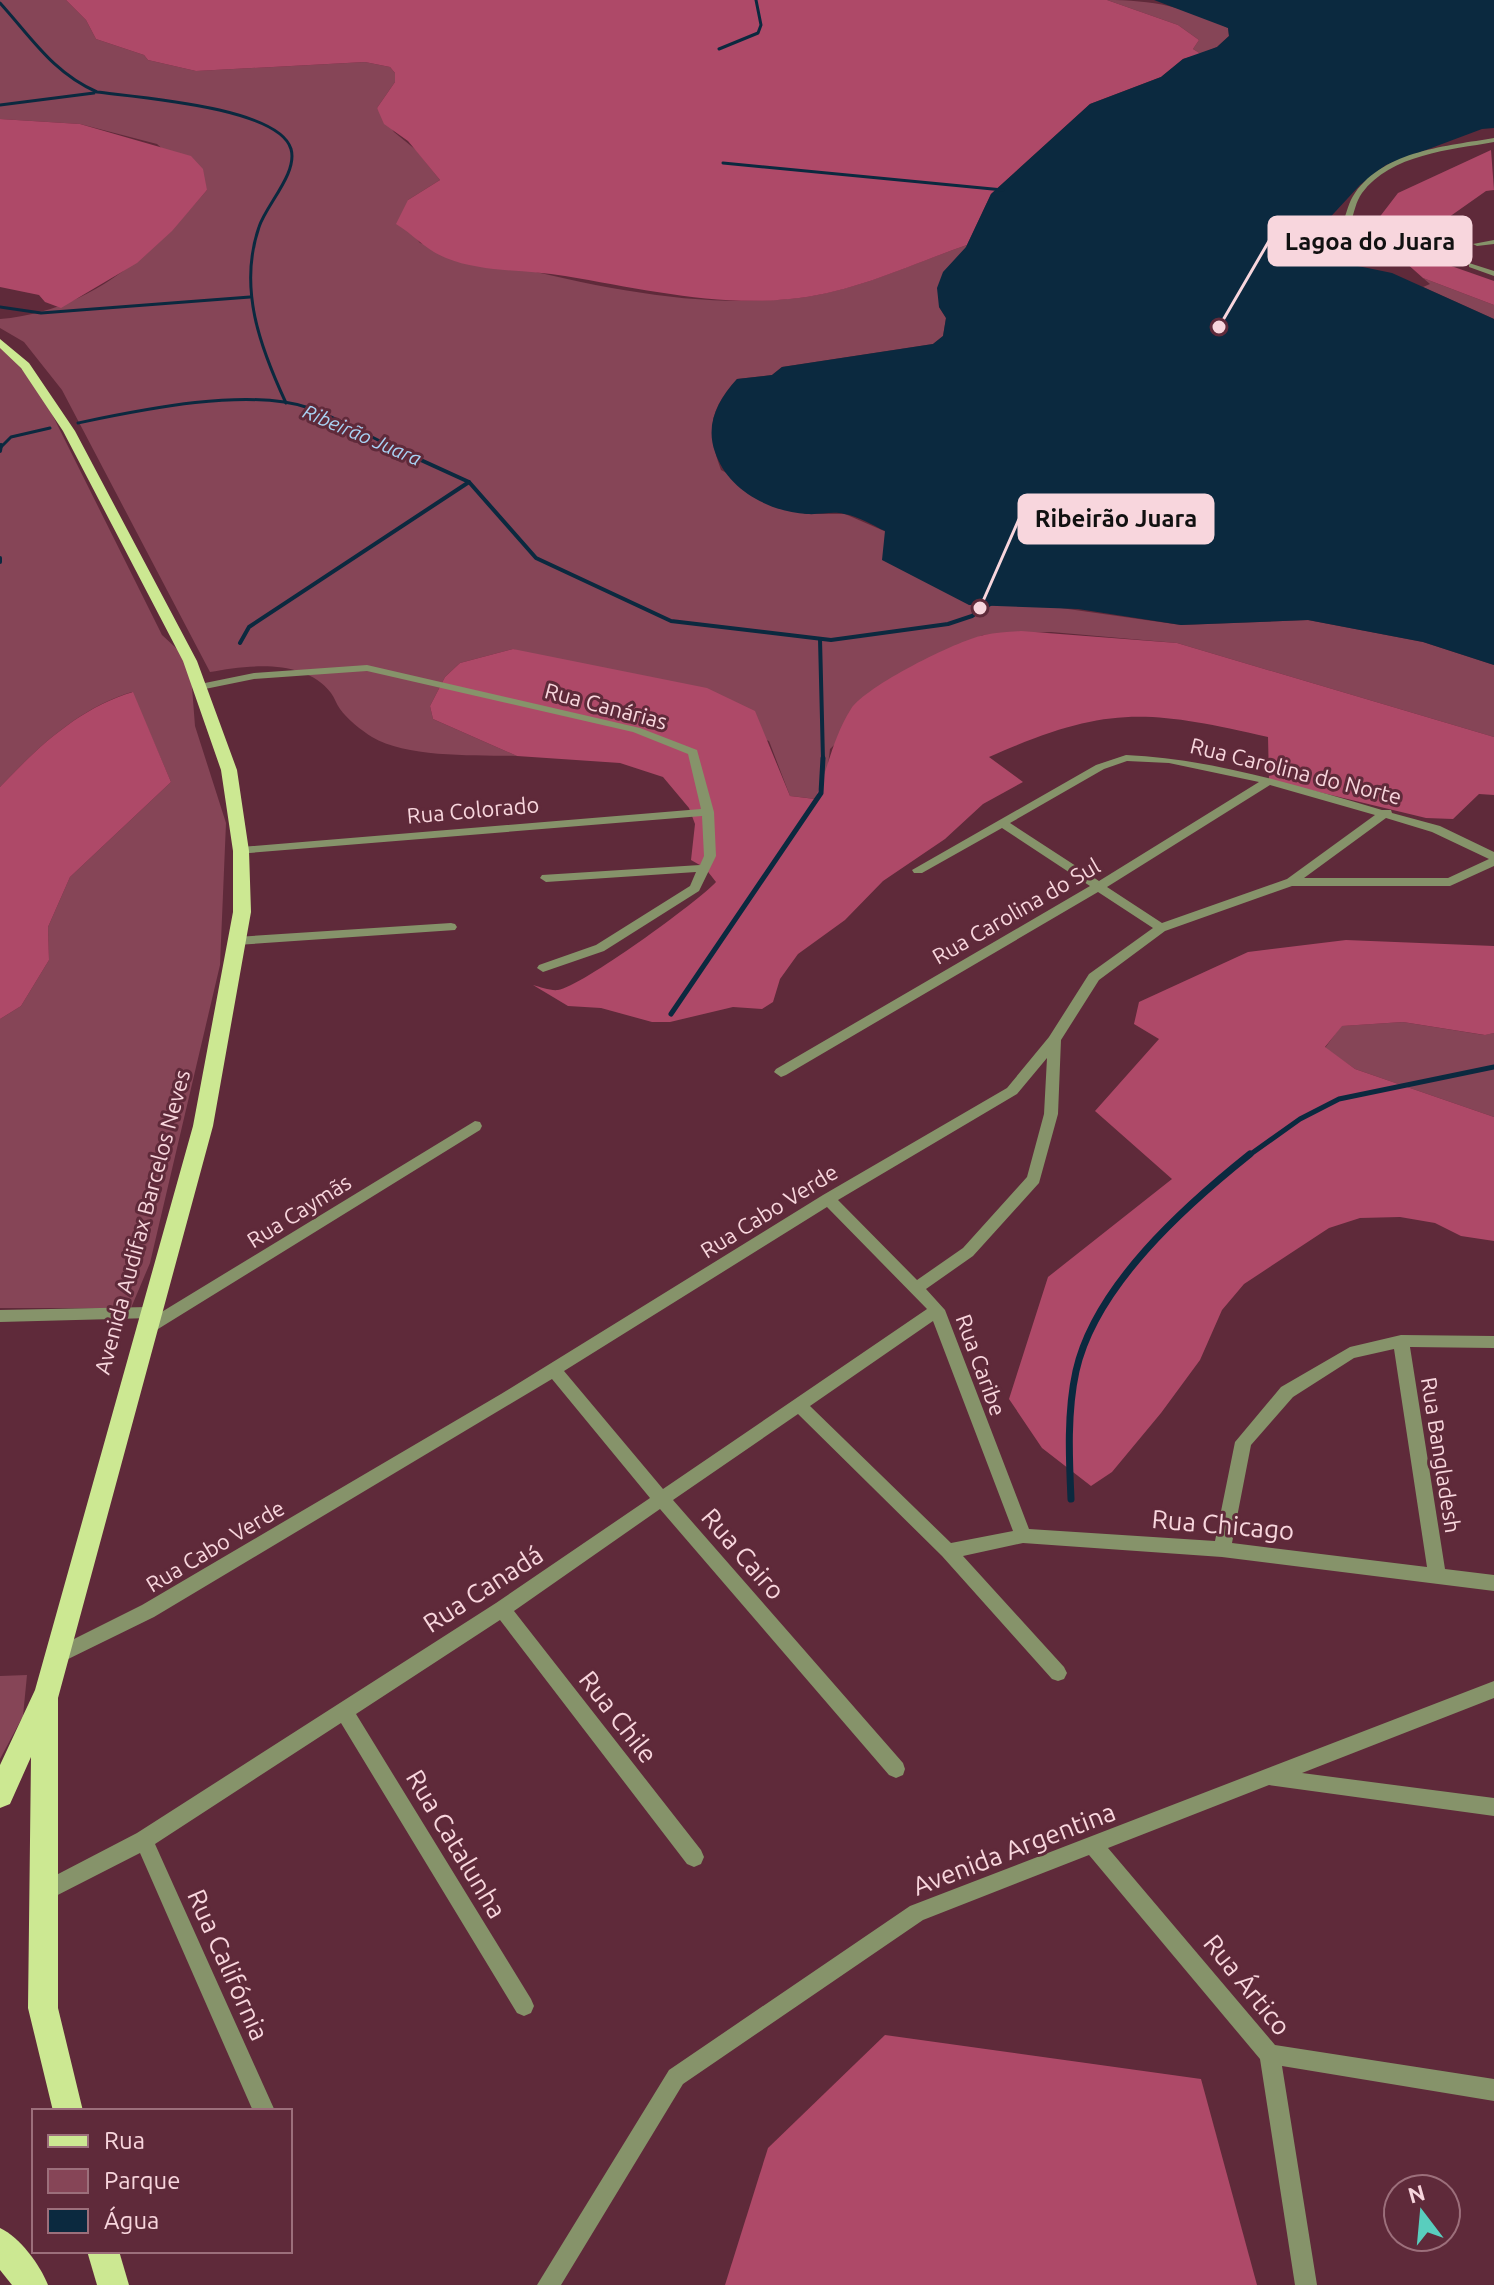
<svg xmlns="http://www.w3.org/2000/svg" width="1494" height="2285" font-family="Ubuntu,sans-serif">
<rect width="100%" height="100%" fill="#5f2a3a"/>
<!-- green -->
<g fill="#864557">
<path d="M0,0h66l20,20 10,19 48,16 4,5 48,11 169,-9 25,5 5,6v9l-18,26 17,24 22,18 24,30 -32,20 5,34 7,9c121,30 252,69 378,55 59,-7 113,-34 169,-53l-28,62 7,11 -3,18 -10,8 -151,23 -10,8 -35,4c-29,32 -30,52 -16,91l84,44h40l216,94 120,17 127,-5 115,22 71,23v72l-317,-94 -126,-11 -68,3 -62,27 -91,87 -3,24 -11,26 -26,-3 -21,-55 -256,-92 -53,14 -15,14 -15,29 3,13 84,37c-41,-1 -110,2 -145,-19 -10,-6 -26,-19 -32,-28 -4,-5 -5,-11 -9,-16 -27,-35 -83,-28 -121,-21l-148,-282 -38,-48 -24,-14v-9c88,-7 152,-64 207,-129l-50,-46 -77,-20 -80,-5z"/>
<path d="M1107,0c44,0 82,7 121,28l1,8 -12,11 -16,7 -8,-5 6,-9 -21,-15z"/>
<path d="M1423,278l71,27v14l-71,-32 7,-3z"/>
<path d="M0,343l42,51 120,241 28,26 5,65 31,97 -6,142 -70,298 -19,45h-131v-289l21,-13 28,-46 -1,-33 22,-50 101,-95 -39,-90c-53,16 -94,55 -132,95z"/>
<path d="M1403,1022l81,13 10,-2v84l-139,-48 -30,-21 16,-22z"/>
<path d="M27,1675l-4,41 -23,43v-83z"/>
</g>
<!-- forest -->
<g fill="#ae4968">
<path d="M66,0h1041l71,25 21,15 -6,9 8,5 -18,5 -22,18 -71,27 -99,90 -24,51c-55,19 -110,46 -168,53 -79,10 -156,-9 -234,-22 -39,-7 -82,-3 -119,-18 -20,-8 -32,-23 -50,-34l12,-24 32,-20 -32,-39 -24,-17 -7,-16 18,-26v-9l-5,-6 -25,-5 -169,9 -48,-11 -4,-5 -48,-16 -10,-19z"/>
<path d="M0,119l80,5 111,32 12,13 4,21 -35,41 -35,32 -76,45 -16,-6 -6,-7 -39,-8z"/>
<path d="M1491,150l3,40 -8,1 -44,31 1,10 14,10 -70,-3 -12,-16 23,-30z"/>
<path d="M1437,261l57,20v24l-71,-27 -18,-16z"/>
<path d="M1021,631l156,12 317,94v58l-15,-1 -26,25 -27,-1 -157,-38 -1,-43c-122,-28 -162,-32 -279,20l34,25 -40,22 -38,35 -62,42 -38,39 -47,34 -18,25 -7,23 -11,7 -29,-2 -63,15h-18l-51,-14 -33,-2 -35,-21c7,2 18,6 25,5 23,-3 141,-89 158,-108l-11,-14 -14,-8 4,-36 -6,-16 -26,-31 -43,-14 -103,-7 -84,-37 -3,-13 15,-29 15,-14 53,-14 194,39 48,23 35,85 25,3c13,-30 18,-62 36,-90 15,-23 105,-68 133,-74 12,-3 25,-3 37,-4z"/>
<path d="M133,692l38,90 -101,95 -22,50 1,33 -28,46 -21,13v-232c38,-40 79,-79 133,-95z"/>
<path d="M1346,940l148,6v87l-9,2 -82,-13 -61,4 -17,21 30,22 139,48v124l-33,-5 -26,-13 -35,-6 -40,1 -31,10 -85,56 -22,26 -22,50 -39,53 -49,59 -21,14 -49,-38 -33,-49 39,-122 124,-98 -77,-68 64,-72 -25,-15 5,-22 109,-50z"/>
<path d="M885,2035l316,44 56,206h-532l43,-137z"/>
</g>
<!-- water -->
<path fill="#0b293f" d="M1154,0h340v128l-12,1 -96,36 -26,20 -37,40 4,21 26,19 39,8 102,46v346l-71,-23 -115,-22 -127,5 -103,-16 -109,-4 -87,-45 3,-29c-13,-6 -27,-15 -41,-17 -11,-3 -25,1 -37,0 -38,-2 -80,-25 -92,-62 -10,-28 3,-52 22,-73l35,-4 10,-8 151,-23 10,-8 3,-18 -7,-11 -2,-19 6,-16 23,-25 25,-53 99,-90 71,-27 22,-18 34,-12 12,-11 -1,-8z"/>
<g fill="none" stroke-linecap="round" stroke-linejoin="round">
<!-- stream-far3 -->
<g stroke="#0b293f" stroke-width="3">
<path d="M0,3c31,34 53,70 97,89 38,5 182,15 194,57 7,24 -25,56 -32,78 -21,61 1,120 27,176"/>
<path d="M719,49l39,-16 3,-8 -5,-25"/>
<path d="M0,105l94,-12"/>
<path d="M723,163l280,27"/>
<path d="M0,307l41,6 209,-16"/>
<path d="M78,423c62,-13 170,-36 231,-15 28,10 56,26 83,39"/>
<path d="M1,447l10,-10 39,-9"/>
</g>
<!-- stream-far2 -->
<g stroke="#0b293f" stroke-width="4">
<path d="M388,445l81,37 67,76 135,63 160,19 117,-16 24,-8 21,-14"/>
<path d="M0,451l1,-6"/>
<path d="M0,558v4"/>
<path d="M820,639l3,121"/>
<path d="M240,643l9,-16 220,-145"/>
</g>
<!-- stream-far1 -->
<g stroke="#0b293f" stroke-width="5">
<path d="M671,1014l150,-221 2,-35"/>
<path d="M1248,1156l52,-37 39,-20 155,-32"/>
</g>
<!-- stream -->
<path stroke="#0b293f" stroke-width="7" d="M1071,1499c-2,-42 -4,-87 5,-128 19,-85 109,-165 174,-217"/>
<!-- minor -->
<g fill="#86936a" fill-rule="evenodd">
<path d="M1494,138v4c-44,8 -103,12 -132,51 -6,8 -8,20 -11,29l9,22 39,16v4h-6l-39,-17 -11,-25c4,-10 6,-21 12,-29 30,-43 93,-47 139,-55z"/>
<path d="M1494,240v4l-17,2 -4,-2z"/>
<path d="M1469,263l25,8v5l-25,-9z"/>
<path d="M367,665l273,63 57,22 17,62 2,44 -17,35 -95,60 -61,21 -6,-4 2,-3 57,-20 94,-59 6,-14 -150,10 -6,-4 2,-3 158,-10 4,-9 -2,-40 -465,38 -2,-3 6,-4 460,-38 -13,-55 -55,-22 -266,-61 -113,8 -54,11 -5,-3 5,-3 54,-11z"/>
<path d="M1126,755c88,4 172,31 256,55h9l1,3 48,13 54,26v14l-44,20h-158l-127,45 -66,49 -38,60 -3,74 -19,69 -66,73 -47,33 19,21 84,219 186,12 20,-99 46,-55 69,-40 51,-12 93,1v12l-84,-1 35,222 49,6v16l-272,-34 -199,-14 -60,13 101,111 3,6 -3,6 -6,2 -6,-2 -110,-123 -144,-142 -125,86 230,263 2,6 -2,6 -7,3 -7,-3 -229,-266 -146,102 187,239 3,7 -3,7 -7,3 -7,-3 -187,-244 -144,94 175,285 3,7 -3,7 -7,3 -7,-3 -176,-290 -186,121 120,267h-22l-113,-258 -96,49 -7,-3 -3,-7 3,-7 100,-52 359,-230 154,-105 -98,-119 -398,238 -96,47 -6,-2 -3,-6 3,-6 90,-45 359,-211 322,-199 184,-107 42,-51 40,-63 64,-46 -55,-36 -312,183 -5,2 -7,-5 2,-3 314,-183 -88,-58 -80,45h-8l-2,-3 184,-105zM1127,761l42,2 90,19 -160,99 -89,-58 94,-54zM1270,785l105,30 -88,64 -125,44 -55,-36zM1386,818l46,14 57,27 -41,19h-144zM1047,1058l-3,56 -17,63 -64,71 -46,32 -79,-80 179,-106zM827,1207l100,102 -264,180 -99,-118zM933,1321l80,210 -62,12 -141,-137zM1394,1349l33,218 -195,-24 19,-98 42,-48 61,-39z"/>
<path d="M451,923l4,1 2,3 -2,3 -219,15 -6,-4 6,-4z"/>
<path d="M475,1121l5,1 2,4 -2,4 -330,204 -5,2 -5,-2 -3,-4 3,-4 12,-8 -152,4v-12l149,-3 5,2 3,4 -2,3z"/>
<path d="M1494,1681v17l-192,75 192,25v18l-225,-31 -161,63 167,197 219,34v22l-212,-35 35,219h-22l-35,-226 -171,-204 -166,65 -240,164 -122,201h-24l132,-215 241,-164z"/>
</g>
<!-- major -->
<g fill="#cce892" fill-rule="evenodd">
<path d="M0,339l29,24 46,68 122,230 40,109 12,81 2,61 -38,214 -155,572v310l25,103h-30l-25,-103 3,-251 -21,47 -10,4v-43l35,-75 158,-564 40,-214v-61l-12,-81 -38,-109 -120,-230 -42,-63 -21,-20z"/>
<path d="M0,2228c20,9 40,37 48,57h-36l-12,-15z"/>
<path d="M87,2251h32l10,34h-32z"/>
</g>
</g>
<g text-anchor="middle" stroke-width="6" stroke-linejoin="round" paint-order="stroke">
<!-- far-water labels -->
<g font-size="20" font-style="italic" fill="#a8d2f4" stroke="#5f2a3a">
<text transform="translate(362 435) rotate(23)" y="7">Ribeirão Juara</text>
</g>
<!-- street labels -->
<g font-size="22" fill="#f8d6dd" stroke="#5f2a3a">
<text transform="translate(606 706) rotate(15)" y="8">Rua Canárias</text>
<text transform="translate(1296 771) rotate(14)" y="8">Rua Carolina do Norte</text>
<text transform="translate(473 810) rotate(-5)" y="8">Rua Colorado</text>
<text transform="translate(1016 911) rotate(-30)" y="8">Rua Carolina do Sul</text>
<text transform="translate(299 1211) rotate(-32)" y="8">Rua Caymãs</text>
<text transform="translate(769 1211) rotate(-32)" y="8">Rua Cabo Verde</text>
<text transform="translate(142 1222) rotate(-75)" y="8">Avenida Audifax Barcelos Neves</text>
<text transform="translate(981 1365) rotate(70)" y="8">Rua Caribe</text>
<text transform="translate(1441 1455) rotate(81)" y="8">Rua Bangladesh</text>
<text transform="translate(215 1546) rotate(-31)" y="8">Rua Cabo Verde</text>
</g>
<!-- near-street labels -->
<g font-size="26" fill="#f8d6dd" stroke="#5f2a3a">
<text transform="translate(1223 1525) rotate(5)" y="9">Rua Chicago</text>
<text transform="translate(743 1554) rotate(49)" y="9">Rua Cairo</text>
<text transform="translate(483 1589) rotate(-33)" y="9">Rua Canadá</text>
<text transform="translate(618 1717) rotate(52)" y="9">Rua Chile</text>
<text transform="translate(456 1844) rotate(59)" y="9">Rua Catalunha</text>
<text transform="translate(1014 1849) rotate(-21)" y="9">Avenida Argentina</text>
<text transform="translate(228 1965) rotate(66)" y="9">Rua Califórnia</text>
<text transform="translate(1247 1985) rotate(51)" y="9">Rua Ártico</text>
</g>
</g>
<!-- callouts -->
<path fill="none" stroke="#f8d6dd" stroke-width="3" d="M1219 327L1269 241M980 608L1019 519"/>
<g fill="#f8d6dd" stroke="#5f2a3a" stroke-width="3">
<circle cx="1219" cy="327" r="8"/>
<circle cx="980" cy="608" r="8"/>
</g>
<g fill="#f8d6dd" stroke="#f8d6dd" stroke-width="3">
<rect x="1269" y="217" width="202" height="48" rx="8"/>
<rect x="1019" y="495" width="194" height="48" rx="8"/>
</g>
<g font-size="24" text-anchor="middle" font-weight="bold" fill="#111">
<text x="1370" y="250">Lagoa do Juara</text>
<text x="1116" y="527">Ribeirão Juara</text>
</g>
<!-- legend -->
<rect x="32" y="2109" width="260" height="144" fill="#5f2a3a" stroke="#9c6f7b" stroke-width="2"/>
<rect x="48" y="2135" width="40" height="12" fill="#cce892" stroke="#9c6f7b" stroke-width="2"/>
<text x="104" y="2149" font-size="24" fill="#f8d6dd">Rua</text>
<rect x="48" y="2169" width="40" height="24" fill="#864557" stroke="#9c6f7b" stroke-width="2"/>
<text x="104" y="2189" font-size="24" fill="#f8d6dd">Parque</text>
<rect x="48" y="2209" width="40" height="24" fill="#0b293f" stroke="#9c6f7b" stroke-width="2"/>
<text x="104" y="2229" font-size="24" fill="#f8d6dd">Água</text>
<!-- north arrow -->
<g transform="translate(1422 2213) rotate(344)"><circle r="38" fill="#5f2a3a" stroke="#9c6f7b" stroke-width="2"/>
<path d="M0-6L14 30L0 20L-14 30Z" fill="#59cebe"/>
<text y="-12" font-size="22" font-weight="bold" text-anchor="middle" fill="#f8d6dd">N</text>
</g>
</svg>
